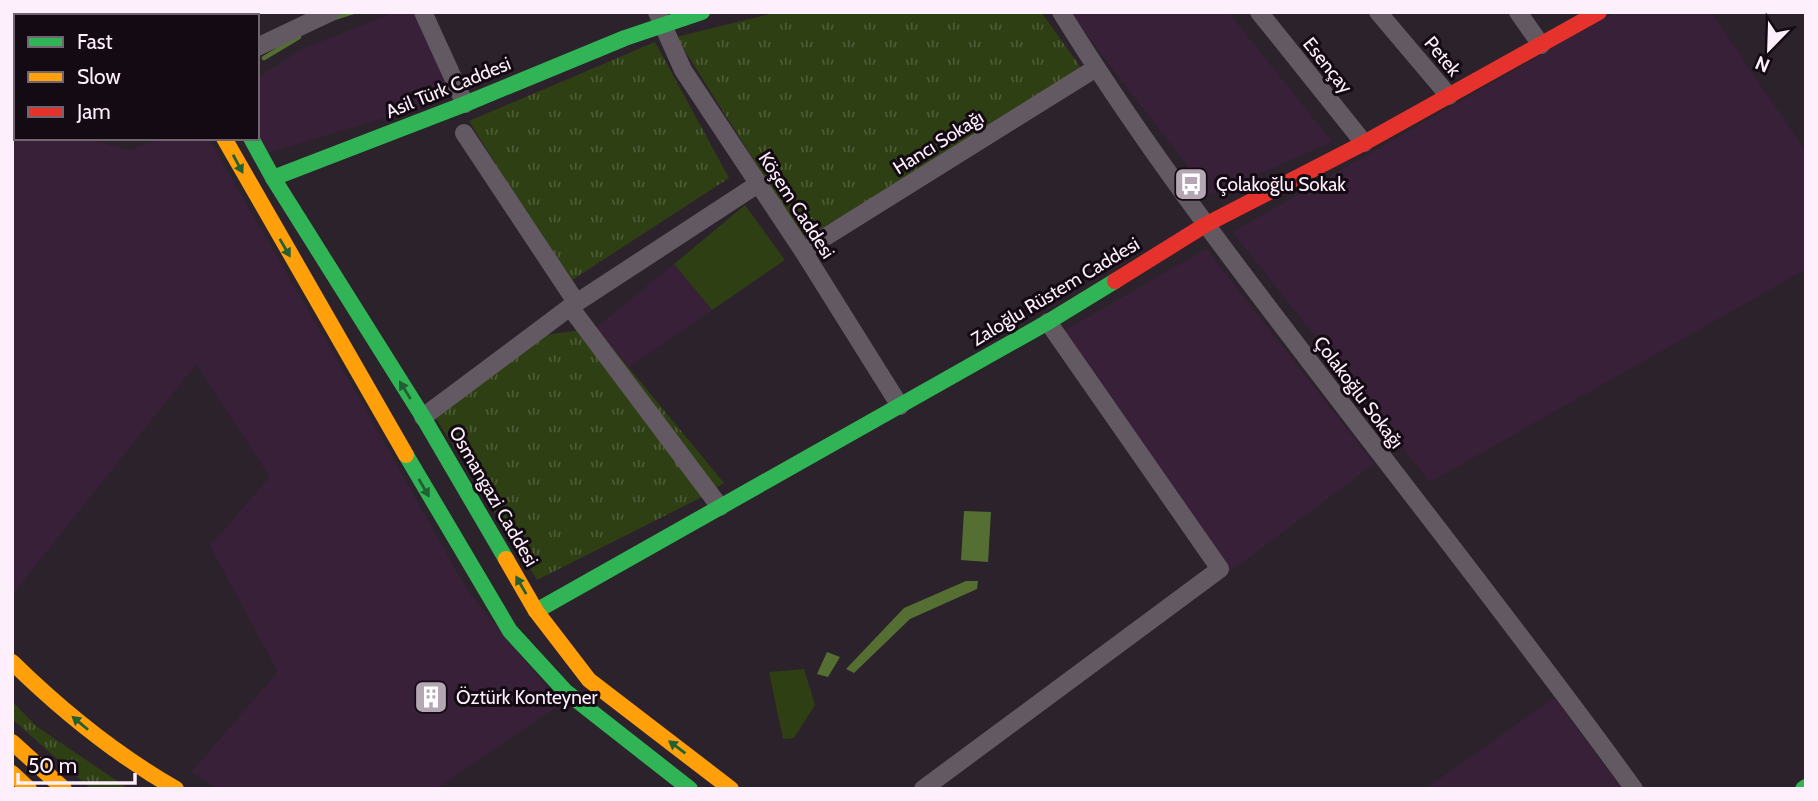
<svg xmlns="http://www.w3.org/2000/svg" width="1818" height="801" font-family="Cabin,sans-serif">
<defs>
<pattern id="grass-tufts" width="24" height="20" patternUnits="userSpaceOnUse" patternTransform="scale(1.75)"><rect width="24" height="20" fill="#2e3f13"/><path d="M3 7l-1-3M5 7V3M7 7l1-3M15 17l-1-3M17 17v-4M19 17l1-3" fill="none" stroke="#4d5b36"/></pattern>
</defs>
<rect width="100%" height="100%" fill="#2c222c"/>
<!-- built -->
<g fill="#382138">
<path d="M396,12h21l40,84 -196,59 -4,-17v-60l47,-30z"/>
<path d="M1069,12h159l104,130 -122,53z"/>
<path d="M1615,12h96l95,140v117l-376,213 -197,-250z"/>
<path d="M12,121l4,1v16h65l48,12 37,-12h42l151,260 108,192 93,114 -124,85h-217l-28,-17 87,-100 -68,-126 60,-69 -74,-113 -184,231z"/>
<path d="M1206,249l168,215 -147,110 -167,-241z"/>
<path d="M674,264l38,46 -83,57 -33,-39z"/>
<path d="M1554,698l68,91h-197z"/>
</g>
<!-- grass -->
<g fill="url(#grass-tufts)">
<path d="M778,12h263l41,57 -278,170 -128,-202z"/>
<path d="M655,42l74,136 -160,104 -100,-161z"/>
<path d="M596,328l128,155 -22,14 -165,83 -102,-163 111,-82z"/>
<path d="M12,701l24,25 93,63h-38l-79,-70z"/>
</g>
<!-- park -->
<g fill="#2e3f13">
<path d="M745,205l40,55 -73,50 -38,-46z"/>
<path d="M804,669l11,36 -21,33 -11,1 -14,-67z"/>
</g>
<!-- water -->
<g fill="#556f33">
<path d="M964,511l27,1 -3,50 -27,-2z"/>
<path d="M966,581h12l-1,8 -67,30 -56,54 -8,-4 58,-61z"/>
<path d="M827,652l13,5 -12,20 -11,-3z"/>
</g>
<g fill="none" stroke-linecap="round" stroke-linejoin="round">
<!-- stream -->
<g stroke="#556f33" stroke-width="4.5">
<path d="M334,18l19,-6"/>
<path d="M264,58l35,-21"/>
<path d="M12,97l4,1"/>
</g>
<!-- street -->
<g stroke="#625962" stroke-width="18">
<path d="M423,12l42,92"/>
<path d="M657,12l26,58 120,181 97,155"/>
<path d="M1061,12c71,115 151,222 233,329 113,149 230,296 340,448"/>
<path d="M1259,12l105,131"/>
<path d="M1378,12l71,84"/>
<path d="M1518,12l23,33"/>
<path d="M70,16l6,-4"/>
<path d="M12,47l4,-1"/>
<path d="M257,47l74,-35"/>
<path d="M464,133l112,169"/>
<path d="M803,251l293,-183"/>
<path d="M570,307l188,-123"/>
<path d="M423,417l147,-110 150,200"/>
<path d="M923,789l297,-220 -172,-247"/>
</g>
<!-- fast -->
<g stroke="#30b455" stroke-width="16">
<path d="M182,12l2,4"/>
<path d="M251,138l22,40 150,239 83,142"/>
<path d="M273,178l192,-74 160,-66 77,-26"/>
<path d="M406,455l104,176 55,60 125,98"/>
<path d="M536,611l512,-289 67,-41"/>
<path d="M1803,789l3,-2"/>
</g>
<!-- slow -->
<g stroke="#ff9f0a" stroke-width="16">
<path d="M158,12l2,4"/>
<path d="M224,138l182,317"/>
<path d="M506,559l30,52 53,69 142,109"/>
<path d="M12,662c50,49 103,92 164,127"/>
<path d="M12,742l52,47"/>
<path d="M12,773l17,16"/>
</g>
<!-- jam -->
<path stroke="#e5322d" stroke-width="16" d="M1115,281l90,-56 159,-82 235,-131"/>
</g>
<!-- one-way arrows -->
<defs><path id="oneway-solid" d="M-6-.8H1V-3.2L6.5 0L1 3.2V.8H-6Z" transform="scale(1.75)"/></defs>
<g fill="#225f34">
<use href="#oneway-solid" transform="translate(238 164) rotate(62)"/>
<use href="#oneway-solid" transform="translate(285 248) rotate(60)"/>
<use href="#oneway-solid" transform="translate(405 390) rotate(-122)"/>
<use href="#oneway-solid" transform="translate(424 488) rotate(60)"/>
<use href="#oneway-solid" transform="translate(521 585) rotate(-120)"/>
<use href="#oneway-solid" transform="translate(80 723) rotate(-140)"/>
<use href="#oneway-solid" transform="translate(677 747) rotate(-143)"/>
</g>
<!-- icons -->
<defs>
<g id="bus-square" transform="scale(1.75)"><rect x="-9" y="-9" width="18" height="18" rx="4" fill="#b4a7b3" stroke="#130a13"/><path d="M-5-6H5V4H4V6H2V4H-2V6H-4V4H-5ZM-3.5-4V0h7V-4ZM-3.5 1.2v1.5H-2V1.2ZM2 1.2v1.5H3.5V1.2Z" fill="#fff"/></g>
<g id="building-square" transform="scale(1.75)"><rect x="-9" y="-9" width="18" height="18" rx="4" fill="#b4a7b3" stroke="#130a13"/><path d="M-4-6H4V6H1V3H-1V6H-4ZM-2.5-4.3h1.7v1.8h-1.7ZM.8-4.3h1.7v1.8H.8ZM-2.5-1h1.7V.8h-1.7ZM.8-1h1.7V.8H.8Z" fill="#fff"/></g>
</defs>
<g fill-rule="evenodd">
<use href="#bus-square" x="1191" y="184"/>
<use href="#building-square" x="431" y="697"/>
</g>
<g text-anchor="middle" stroke-width="6" stroke-linejoin="round" paint-order="stroke">
<!-- street labels -->
<g font-size="19" fill="#fdeffc" stroke="#130a13">
<text transform="translate(1443 56) rotate(50)" y="7">Petek</text>
<text transform="translate(1328 65) rotate(51)" y="7">Esençay</text>
<text transform="translate(448 87) rotate(-22)" y="7">Asil Türk Caddesi</text>
<text transform="translate(938 142) rotate(-32)" y="7">Hancı Sokağı</text>
<text transform="translate(797 205) rotate(57)" y="7">Köşem Caddesi</text>
<text transform="translate(1055 291) rotate(-31)" y="7">Zaloğlu Rüstem Caddesi</text>
<text transform="translate(1359 392) rotate(53)" y="7">Çolakoğlu Sokağı</text>
<text transform="translate(494 496) rotate(60)" y="7">Osmangazi Caddesi</text>
</g>
<!-- poi labels -->
<g font-size="19" fill="#fdeffc" stroke="#130a13" text-anchor="start">
<text x="1216" y="191">Çolakoğlu Sokak</text>
<text x="456" y="704">Öztürk Konteyner</text>
</g>
</g>
<!-- border -->
<rect width="1818" height="801" fill="none" stroke="#fdeffc" stroke-width="28"/>
<!-- legend -->
<rect x="14" y="14" width="245" height="126" fill="#130a13" stroke="#716670" stroke-width="2"/>
<rect x="28" y="37" width="35" height="10" fill="#30b455" stroke="#716670" stroke-width="2"/>
<text x="77" y="49" font-size="21" fill="#fdeffc">Fast</text>
<rect x="28" y="72" width="35" height="10" fill="#ff9f0a" stroke="#716670" stroke-width="2"/>
<text x="77" y="84" font-size="21" fill="#fdeffc">Slow</text>
<rect x="28" y="107" width="35" height="10" fill="#e5322d" stroke="#716670" stroke-width="2"/>
<text x="77" y="119" font-size="21" fill="#fdeffc">Jam</text>
<!-- north arrow -->
<g transform="translate(1769 49) rotate(203)" stroke="#130a13" stroke-width="5" paint-order="stroke">
<path d="M0-5L12 26L0 18L-12 26Z" fill="#fdeffc"/>
<text y="-10" font-size="19" font-weight="bold" text-anchor="middle" fill="#fdeffc">N</text>
</g>
<!-- scale -->
<path d="M18 773v10h117v-10" fill="none" stroke="#fdeffc" stroke-width="3.5"/>
<text x="28" y="773" font-size="21" fill="#fdeffc" stroke="#130a13" stroke-width="5" paint-order="stroke">50 m</text>
</svg>
